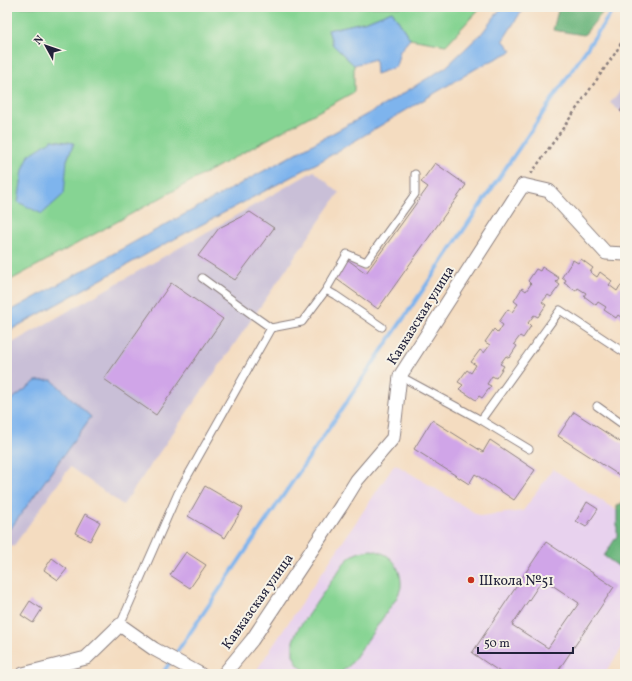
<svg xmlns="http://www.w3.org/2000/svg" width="632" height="681" font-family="Vollkorn,serif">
<rect width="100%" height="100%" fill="#f7f3e8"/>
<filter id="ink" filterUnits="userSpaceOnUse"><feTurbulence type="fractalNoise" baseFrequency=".025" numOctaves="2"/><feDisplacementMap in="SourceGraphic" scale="8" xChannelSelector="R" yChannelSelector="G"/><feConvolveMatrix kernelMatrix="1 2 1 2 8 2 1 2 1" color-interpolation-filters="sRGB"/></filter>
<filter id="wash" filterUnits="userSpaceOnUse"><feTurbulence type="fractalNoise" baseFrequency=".012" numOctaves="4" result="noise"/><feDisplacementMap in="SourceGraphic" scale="16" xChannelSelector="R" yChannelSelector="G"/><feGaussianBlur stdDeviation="0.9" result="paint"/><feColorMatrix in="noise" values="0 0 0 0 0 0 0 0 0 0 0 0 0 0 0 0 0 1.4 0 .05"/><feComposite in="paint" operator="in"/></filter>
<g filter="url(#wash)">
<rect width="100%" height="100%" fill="#f4dcc0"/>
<!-- built -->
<path fill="#e8d2ee" d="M395,464l85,52 43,-5 30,-42 72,47v128l-21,30h-350z"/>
<!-- industrial -->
<g fill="#c9bfd7">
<path d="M625,85v30l-15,-12z"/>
<path d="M314,171l25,22 -216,312 -53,-38 -57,80 -6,-4v-197z"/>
</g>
<!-- green -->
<g fill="#86d493" stroke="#547b67" fill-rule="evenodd">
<path d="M7,7h474l-35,38 -36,-6 -18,-28 -25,10 -39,9 5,15 21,20v27l-347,190zM52,140l22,3 -7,17z"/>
<path d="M372,550c4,1 9,2 12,4 12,5 18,20 17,33 -1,4 -3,8 -5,12l-46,66 -11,9h-30l-11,-9 -5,-10v-14l5,-12 46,-66c8,-9 15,-12 28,-13z"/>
</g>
<!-- forest -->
<g fill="#6cb67d" stroke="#476c5c">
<path d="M559,7h48l-23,28 -31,-5z"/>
<path d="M625,501v70l-21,-15 13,-20v-30z"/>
</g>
<!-- water -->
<g fill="#7eb4ed" stroke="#506b94">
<path d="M502,7h24l-5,5 -18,28 9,11 -35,17 -156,93 -167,89 -147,82v-19l138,-77 239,-131 62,-38 36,-34z"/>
<path d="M392,11l18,28 -10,12 -4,16 -20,7 -1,-15 -21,6 -21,-20 -5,-15 39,-9z"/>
<path d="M52,140l22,3 -7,17 -3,34 -22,20 -24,-12 5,-32 6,-15z"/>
<path d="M52,380l39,37 -80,111 -4,-1v-124l29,-22z"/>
</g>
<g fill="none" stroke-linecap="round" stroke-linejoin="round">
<!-- stream -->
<path stroke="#7eb4ed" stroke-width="4" d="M162,674l453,-667"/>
</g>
<g id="blocks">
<!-- building -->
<g fill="#d0a5e8" fill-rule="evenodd">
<path d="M625,104v11l-5,-4z"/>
<path d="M435,163l31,22 -88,124 -43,-31 13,-18 18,13 62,-86 -7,-5z"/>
<path d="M250,212l24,16 -39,52 -37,-24 21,-28z"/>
<path d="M581,259l12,9 -3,4 7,5 3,-5 12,9 -3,4 8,6 3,-5 5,3v31l-7,-5 -2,3 -12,-8 2,-3 -8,-5 -2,3 -12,-9 2,-3 -8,-5 -2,3 -12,-8 2,-3 -4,-3 11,-17 5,3z"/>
<path d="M542,267l17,11 -3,4 4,3 -9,12 -3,-2 -6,7 4,3 -8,12 -4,-2 -6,8 3,3 -8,12 -3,-2 -6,8 3,2 -8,12 -3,-2 -6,8 4,2 -8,12 -4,-2 -5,8 4,2 -9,12 -3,-2 -3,4 -17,-11 4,-4 -5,-3 9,-12 4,3 5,-8 -5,-3 9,-12 4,3 6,-8 -5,-3 9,-13 4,4 5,-8 -4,-3 9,-13 4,3 6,-8 -4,-3 8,-13 4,3 5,-7 -3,-3 8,-12 4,2z"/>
<path d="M171,283l52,36 -67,96 -52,-36z"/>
<path d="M574,412l51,33v34l-67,-43z"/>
<path d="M432,420l51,32 7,-12 45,30 -21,30 -39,-26 -6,10 -55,-35z"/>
<path d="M205,486l38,22 -18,30 -37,-22z"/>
<path d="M587,502l11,7 -12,18 -10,-6z"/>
<path d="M85,514l15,8 -10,19 -15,-8z"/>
<path d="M546,542l68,45 -58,87h-53l-31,-21zM543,579l36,24 -31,45 -36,-23z"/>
<path d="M186,552l20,13 -16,23 -20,-13z"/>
<path d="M52,558l15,11 -9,11 -14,-10z"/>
<path d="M30,601l12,8 -9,14 -12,-8z"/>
</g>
</g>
</g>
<g filter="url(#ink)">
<use href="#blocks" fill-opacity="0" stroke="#8b7f7e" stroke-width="1"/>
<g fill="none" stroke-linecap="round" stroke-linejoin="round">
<!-- lane casing -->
<g stroke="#8b7f7e" stroke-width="9">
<g id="lane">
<path d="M326,290l21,-36 19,8 49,-68v-20"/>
<path d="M271,328l31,-6 24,-32 9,5 47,32"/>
<path d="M400,376l81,44 79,-110 65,43"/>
<path d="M597,406l28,20"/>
<path d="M481,420l48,29"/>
<path d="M120,625l58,-132 93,-165 -17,-12 -52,-38"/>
</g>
</g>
<!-- street casing -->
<g stroke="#8b7f7e" stroke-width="15">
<g id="street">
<path d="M23,674l63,-16 34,-33 34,24 46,25"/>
<path d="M224,674l28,-34 89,-134 16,-26 36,-42 7,-62 123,-191 26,6 57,62 19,1"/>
</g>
</g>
<!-- path -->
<g stroke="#8b7f7e" stroke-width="2.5" stroke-dasharray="3 3" stroke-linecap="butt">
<path d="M531,174l85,-122 9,-16"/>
<path d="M622,674l3,-5"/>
</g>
<!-- lane -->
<use href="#lane" stroke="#fff" stroke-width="7"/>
<!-- street -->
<use href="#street" stroke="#fff" stroke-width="13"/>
</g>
</g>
<!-- markers -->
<circle fill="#c8321e" stroke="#f7f3e8" stroke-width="1.5" cx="471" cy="580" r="4"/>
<g text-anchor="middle" stroke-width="4" stroke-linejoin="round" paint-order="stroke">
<!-- street labels -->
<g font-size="14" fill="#22223b" stroke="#f7f3e8">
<text transform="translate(420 315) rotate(-58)" y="5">Кавказская улица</text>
<text transform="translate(257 601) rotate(-55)" y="5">Кавказская улица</text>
</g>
<!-- poi labels -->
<g font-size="14" fill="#22223b" stroke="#f7f3e8" text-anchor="start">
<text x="479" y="585">Школа №51</text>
</g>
</g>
<!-- margin -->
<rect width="632" height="681" fill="none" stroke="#f7f3e8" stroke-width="24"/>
<!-- north arrow -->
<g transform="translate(46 46) rotate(310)" stroke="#f7f3e8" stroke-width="3" paint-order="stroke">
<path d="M0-3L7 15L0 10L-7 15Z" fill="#22223b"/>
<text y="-6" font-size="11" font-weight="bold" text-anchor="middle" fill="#22223b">N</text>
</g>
<!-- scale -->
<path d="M478 647v6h95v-6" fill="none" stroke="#22223b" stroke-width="2"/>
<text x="484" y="647" font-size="12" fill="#22223b" stroke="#f7f3e8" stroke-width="3" paint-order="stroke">50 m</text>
</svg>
